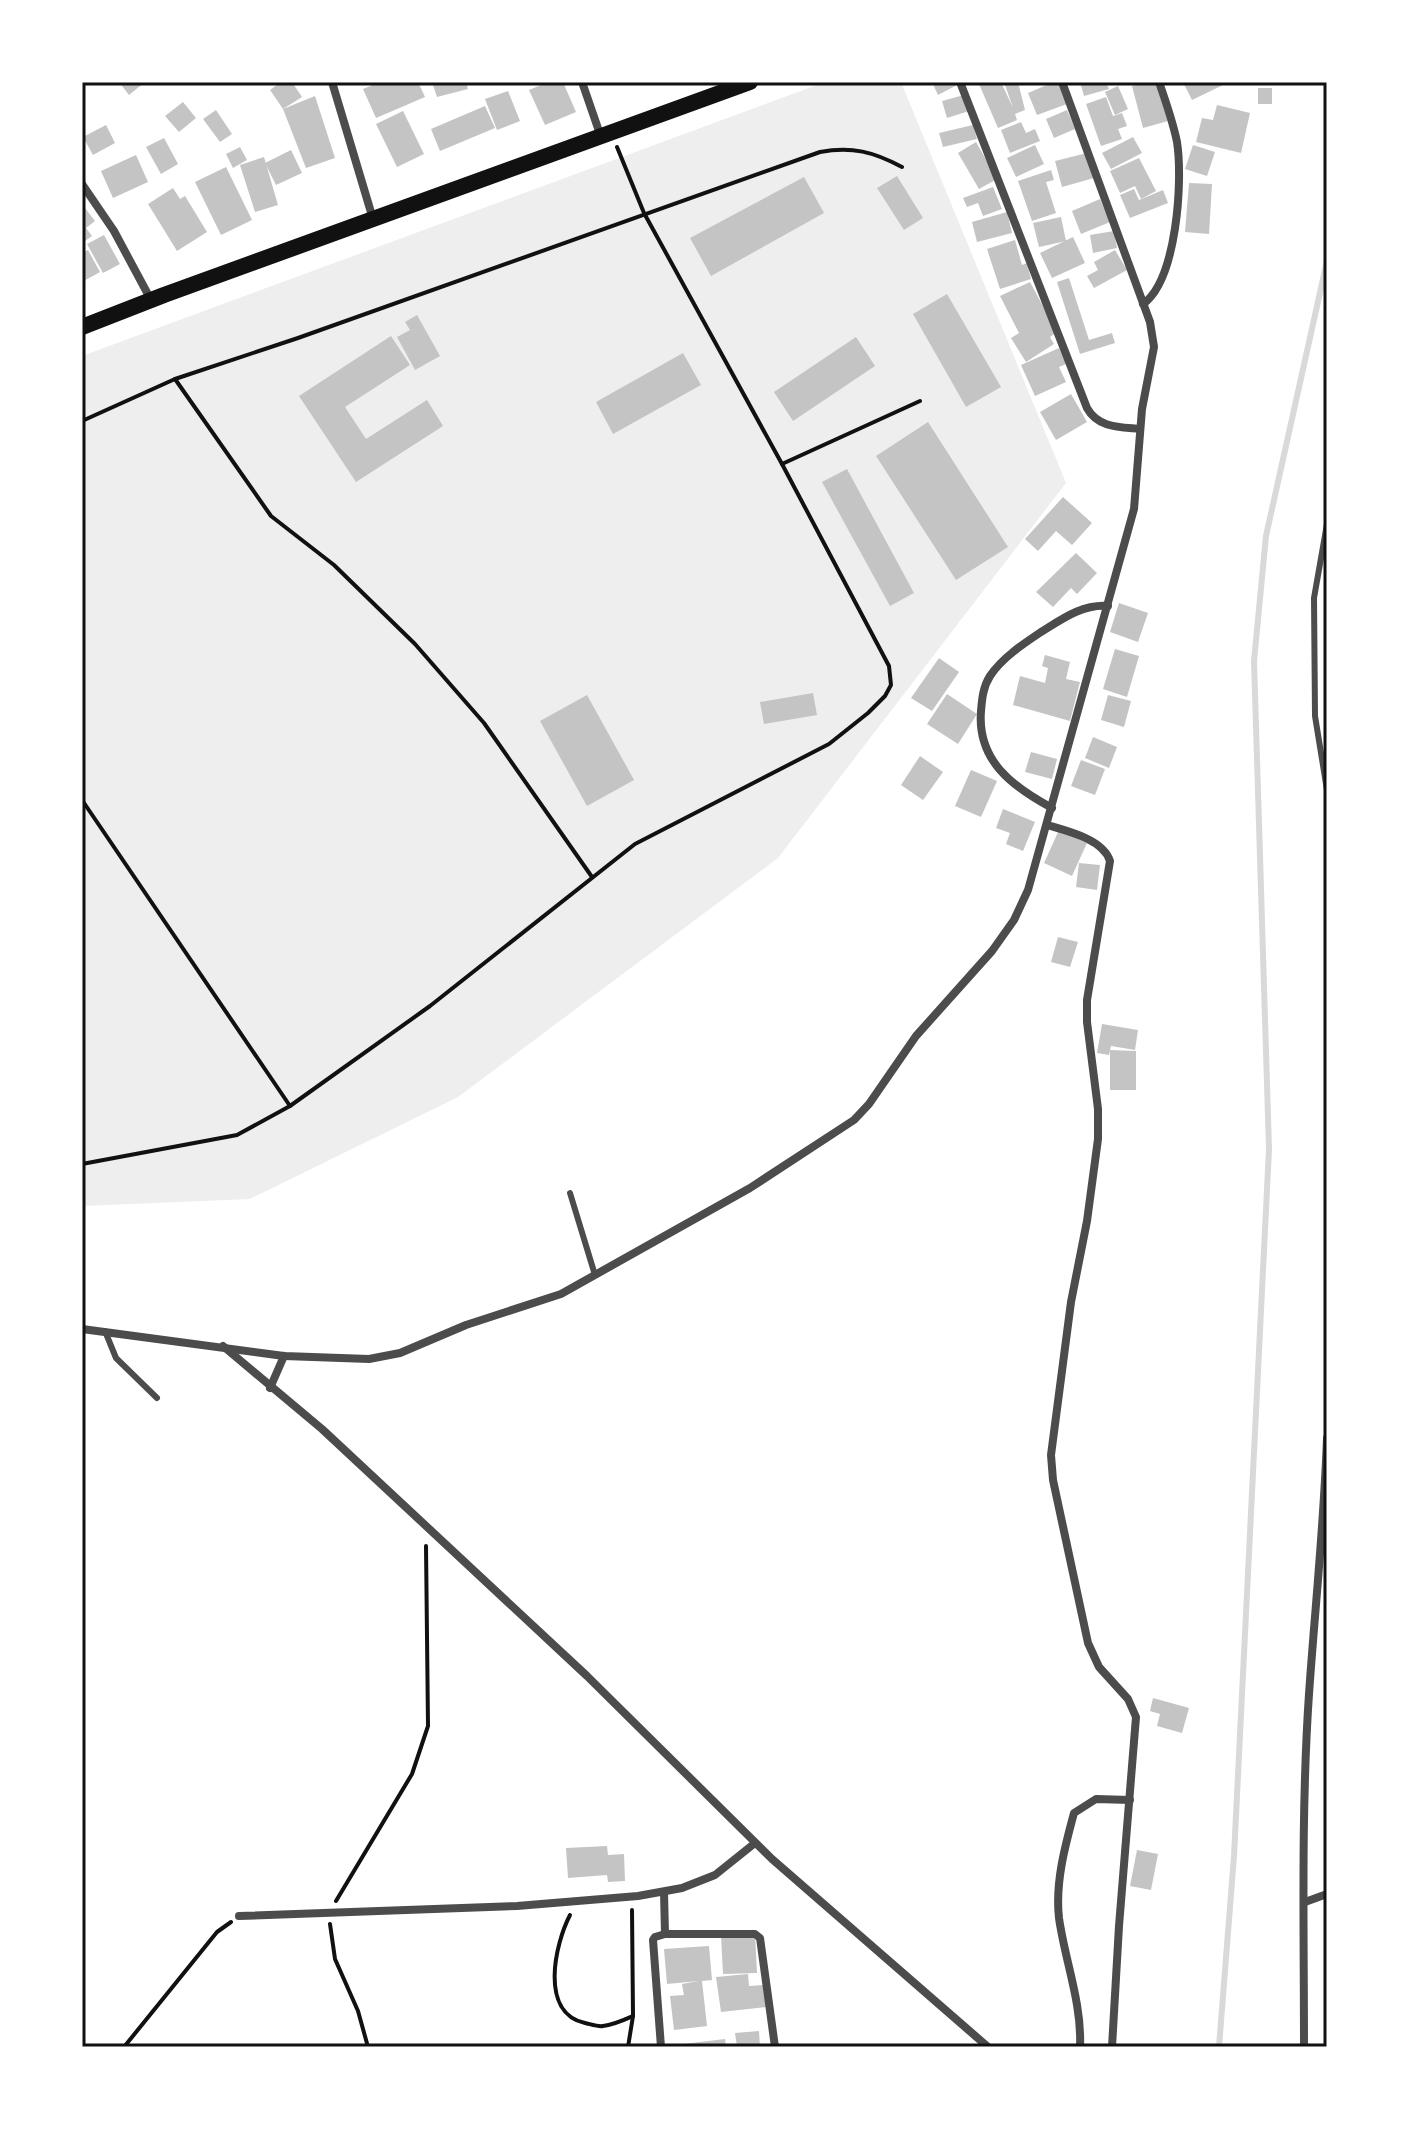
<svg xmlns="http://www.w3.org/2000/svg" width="1409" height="2129" font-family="'Sofia Sans Condensed',sans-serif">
<rect width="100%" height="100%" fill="#fff"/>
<!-- green -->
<path fill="#eee" d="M825,82h76l165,401 -288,375 -320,239 -208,102 -168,7v-850z"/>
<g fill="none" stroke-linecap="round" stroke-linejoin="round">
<!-- stream -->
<path stroke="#d9d9d9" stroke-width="6" d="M1219,2047l15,-191 35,-707 -15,-488 12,-125 61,-275"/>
</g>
<!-- building -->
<g fill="#c4c4c4">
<path d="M119,82h26l-16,13z"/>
<path d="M281,82h11l10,15 -19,12 -13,-19z"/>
<path d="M380,82h38l7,15 -49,21 -13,-29z"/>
<path d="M432,82h34l2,7 -31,8z"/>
<path d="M548,82h15l13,30 -31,13 -16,-35z"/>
<path d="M932,82h31l-25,13z"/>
<path d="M983,82h18l12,26 -9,-26h14l7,28 -10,4 2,6 -19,8 -19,-44z"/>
<path d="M1054,82h4l9,22 -30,11 -9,-22z"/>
<path d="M1080,82h26l3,7 -25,7z"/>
<path d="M1146,82h11l11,39 -25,7 -11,-42z"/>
<path d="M1183,82h39l1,3 -31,15z"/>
<path d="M1118,86l10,23 -13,6 -10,-23z"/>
<rect x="1258" y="88" width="14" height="16"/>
<path d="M508,91l12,30 -23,9 -12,-31z"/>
<path d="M964,95l5,16 -22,7 -5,-17z"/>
<path d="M315,96l20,62 -29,10 -23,-59z"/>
<path d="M1106,97l7,19 9,-3 5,13 -9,3 4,10 -21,7 -15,-42z"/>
<path d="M183,102l13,16 -17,14 -14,-16z"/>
<path d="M1217,105l33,8 -9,40 -45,-11 6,-24 11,2z"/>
<path d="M485,106l10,22 -55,23 -9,-22z"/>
<path d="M216,110l16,24 -12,8 -17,-23z"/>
<path d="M1067,110l8,19 -21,9 -8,-19z"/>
<path d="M403,111l21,43 -27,13 -21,-43z"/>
<path d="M1021,122l5,11 9,-4 5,12 -30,12 -9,-23z"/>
<path d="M106,125l9,18 -22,12 -10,-18z"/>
<path d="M973,125l4,14 -34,8 -4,-14z"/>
<path d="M1133,137l9,16 -31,16 -9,-16z"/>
<path d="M164,138l14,26 -17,10 -15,-27z"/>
<path d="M976,142l21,37 -18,10 -21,-36z"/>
<path d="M1035,145l9,19 -28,13 -9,-19z"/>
<path d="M1193,145l22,7 -8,24 -22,-7z"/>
<path d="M240,147l7,13 -14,8 -7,-14z"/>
<path d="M291,150l11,23 -26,12 -11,-22z"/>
<path d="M1087,153l7,25 -32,9 -7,-26z"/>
<path d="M136,155l12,27 -35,16 -12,-27z"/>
<path d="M264,157l14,48 -23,7 -15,-47z"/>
<path d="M1139,158l17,33 -15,8 -6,-13 -15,7 -10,-22z"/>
<path d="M226,167l26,53 -31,15 -26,-53z"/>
<path d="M1051,170l3,10 -8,2 10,31 -24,8 -14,-40z"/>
<path d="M897,176l26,42 -19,12 -27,-42z"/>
<path d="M804,177l20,36 -113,63 -21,-38z"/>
<path d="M1189,183l23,1 -3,50 -24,-2z"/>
<path d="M993,187l9,22 -19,7 -5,-13 -11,4 -4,-9z"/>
<path d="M173,188l7,11 5,-3 22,36 -30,19 -29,-47z"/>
<path d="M1134,189l5,11 24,-10 5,13 -38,15 -10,-23z"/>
<path d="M1100,199l10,23 -29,12 -9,-23z"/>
<path d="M85,208l10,13 -9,7 6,8 -10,7v-32z"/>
<path d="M1007,212l5,21 -35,9 -5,-20z"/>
<path d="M1061,217l5,24 -27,6 -6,-24z"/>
<path d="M1114,231l3,17 -24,5 -3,-18z"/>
<path d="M104,235l16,29 -17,9 -16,-29z"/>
<path d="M1073,237l12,26 -33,15 -12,-25z"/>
<path d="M1015,240l7,25 5,-2 4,16 -31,10 -13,-40z"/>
<path d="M88,250l12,22 -18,10v-29z"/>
<path d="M1115,250l12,20 -33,18 -7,-12 11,-6 -4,-8z"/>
<path d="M1069,278l20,62 23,-7 3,10 -35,11 -23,-72z"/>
<path d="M1030,282l27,50 -7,5 4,7 -28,18 -15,-24 8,-5 -19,-37z"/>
<path d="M947,294l54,93 -35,20 -53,-93z"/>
<path d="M417,315l23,41 -25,14 -18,-33 13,-7 -5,-8z"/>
<path d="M391,336l19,29 -65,42 21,32 61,-39 16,26 -87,56 -57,-86z"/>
<path d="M856,337l19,29 -82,55 -19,-29z"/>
<path d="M1059,348l7,16 -7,3 7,15 -31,14 -14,-31z"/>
<path d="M683,353l18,32 -88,49 -17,-32z"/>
<path d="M1071,394l16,28 -31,18 -16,-28z"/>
<path d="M928,422l80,125 -52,33 -80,-124z"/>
<path d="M847,469l67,124 -24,13 -68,-124z"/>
<path d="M1063,497l29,26 -20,22 -16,-14 -18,20 -13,-12z"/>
<path d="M1076,553l21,20 -20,21 -6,-6 -18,19 -17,-15z"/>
<path d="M1119,603l29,10 -10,29 -28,-10z"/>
<path d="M1115,649l24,7 -12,41 -24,-8z"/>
<path d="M1045,655l25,7 -4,17 14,3 -10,39 -57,-16 7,-29 25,7 3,-15 -6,-2z"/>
<path d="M939,658l20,14 -27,39 -21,-13z"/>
<path d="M813,693l4,22 -53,9 -4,-22z"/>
<path d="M947,694l30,20 -19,30 -31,-20z"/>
<path d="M587,695l47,85 -47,26 -47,-85z"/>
<path d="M1108,695l23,6 -7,26 -23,-7z"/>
<path d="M1093,737l24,10 -8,21 -24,-10z"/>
<path d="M1031,752l26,7 -5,20 -27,-7z"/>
<path d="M920,756l23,16 -20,28 -22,-15z"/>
<path d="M1081,760l24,9 -10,26 -24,-9z"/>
<path d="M971,770l26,11 -16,36 -26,-11z"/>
<path d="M1003,809l32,13 -12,29 -17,-7 4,-11 -14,-5z"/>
<path d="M1059,830l28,13 -15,33 -28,-13z"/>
<path d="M1079,863l21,2 -3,25 -21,-3z"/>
<path d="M1058,937l20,5 -8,25 -19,-5z"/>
<path d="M1102,1024l36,6 -3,20 -24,-4 -2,9 -12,-2z"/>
<path d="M1110,1050l26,1v39h-26z"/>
<path d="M1153,1698l36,10 -7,25 -25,-7 3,-12 -10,-3z"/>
<path d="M607,1846l1,9 16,-1 1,27 -17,1 -1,-7 -39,3 -2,-30z"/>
<path d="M1137,1850l21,4 -7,36 -21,-4z"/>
<path d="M755,1934l2,39 -34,1 -2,-39z"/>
<path d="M709,1946l3,34 -10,1 5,45 -33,4 -4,-34 14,-1 -2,-11 16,-3 -31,3 -3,-35z"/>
<path d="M748,1974l1,12 15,-1 3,22 -46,5 -5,-35z"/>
<path d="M759,2031l1,16h-23l-2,-14z"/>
<path d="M725,2039l1,8h-51v-2z"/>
</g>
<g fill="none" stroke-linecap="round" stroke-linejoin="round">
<!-- path -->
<g stroke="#111" stroke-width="4">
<path d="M617,147l27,66 138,251"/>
<path d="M175,379l96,137 63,49 81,79 69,79 108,154"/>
<path d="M82,421l93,-42 123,-41 522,-186c32,-6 54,0 82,15"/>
<path d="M82,800l208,306"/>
<path d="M82,1164l155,-29 53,-29 140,-100 205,-162 194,-100 39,-31 17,-17 6,-11 -2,-19 -107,-202 138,-63"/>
<path d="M336,1901l76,-127 16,-48 -2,-180"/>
<path d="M570,1915c-15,29 -31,98 15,108 5,1 13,4 18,3 10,-1 21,-6 30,-10"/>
<path d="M330,1924l5,35 23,52 10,36"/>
<path d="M124,2047l93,-115 14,-10"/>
<path d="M628,2047l5,-31 -1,-106"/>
</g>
<!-- service -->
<g stroke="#4c4c4c" stroke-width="6">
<path d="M1327,524l-13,74 1,118 12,74"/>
<path d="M570,1193l25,82"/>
<path d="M105,1331l11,27 41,40"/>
</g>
<!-- minor -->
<g stroke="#4c4c4c" stroke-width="8">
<path d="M332,82l41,137"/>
<path d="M582,82l19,55"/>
<path d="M960,82l127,326c11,20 33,19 53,21"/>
<path d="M82,184l32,47 37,69"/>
<path d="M1143,304c34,-24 40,-124 34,-162 -4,-20 -11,-40 -18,-60"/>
<path d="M1052,808c-39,-21 -75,-47 -71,-97 1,-12 2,-24 9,-35 12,-18 33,-32 51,-44 21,-13 41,-28 67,-26"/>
<path d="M1047,825c20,6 56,14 63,36l-23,139v22l11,87v30l-11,82 -16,81 -20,153 2,25 35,163 11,24 29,32 8,18 -17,209 -7,121"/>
<path d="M82,1329l202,27 85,3 31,-6 66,-28 95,-31 189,-106 104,-68 15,-16 47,-68 76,-85 22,-31 14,-30 106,-381 8,-100 12,-62 -4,-25 -88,-240"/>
<path d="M223,1346l99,83 265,247 185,183 216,188"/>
<path d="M270,1388l14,-32"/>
<path d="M1305,1902l22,-8"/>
<path d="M239,1916l278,-10 121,-10 44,-8 33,-13 40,-32"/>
<path d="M665,1934h90l5,4 15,109"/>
<path d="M661,2047l-8,-107 2,-3 10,-3 -1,-42"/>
<path d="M1080,2047c2,-44 -15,-86 -21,-129 -4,-35 6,-72 15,-105l22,-14 34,1"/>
<path d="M1304,2047c0,-118 -3,-236 5,-353 6,-86 15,-170 18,-256"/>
</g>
<!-- secondary -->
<path stroke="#111" stroke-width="16" d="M82,327l82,-32 586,-213"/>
</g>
<!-- border -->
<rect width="1409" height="2129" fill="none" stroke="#ffffff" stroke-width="168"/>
<rect x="84" y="84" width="1241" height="1961" fill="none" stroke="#111" stroke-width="3"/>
</svg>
